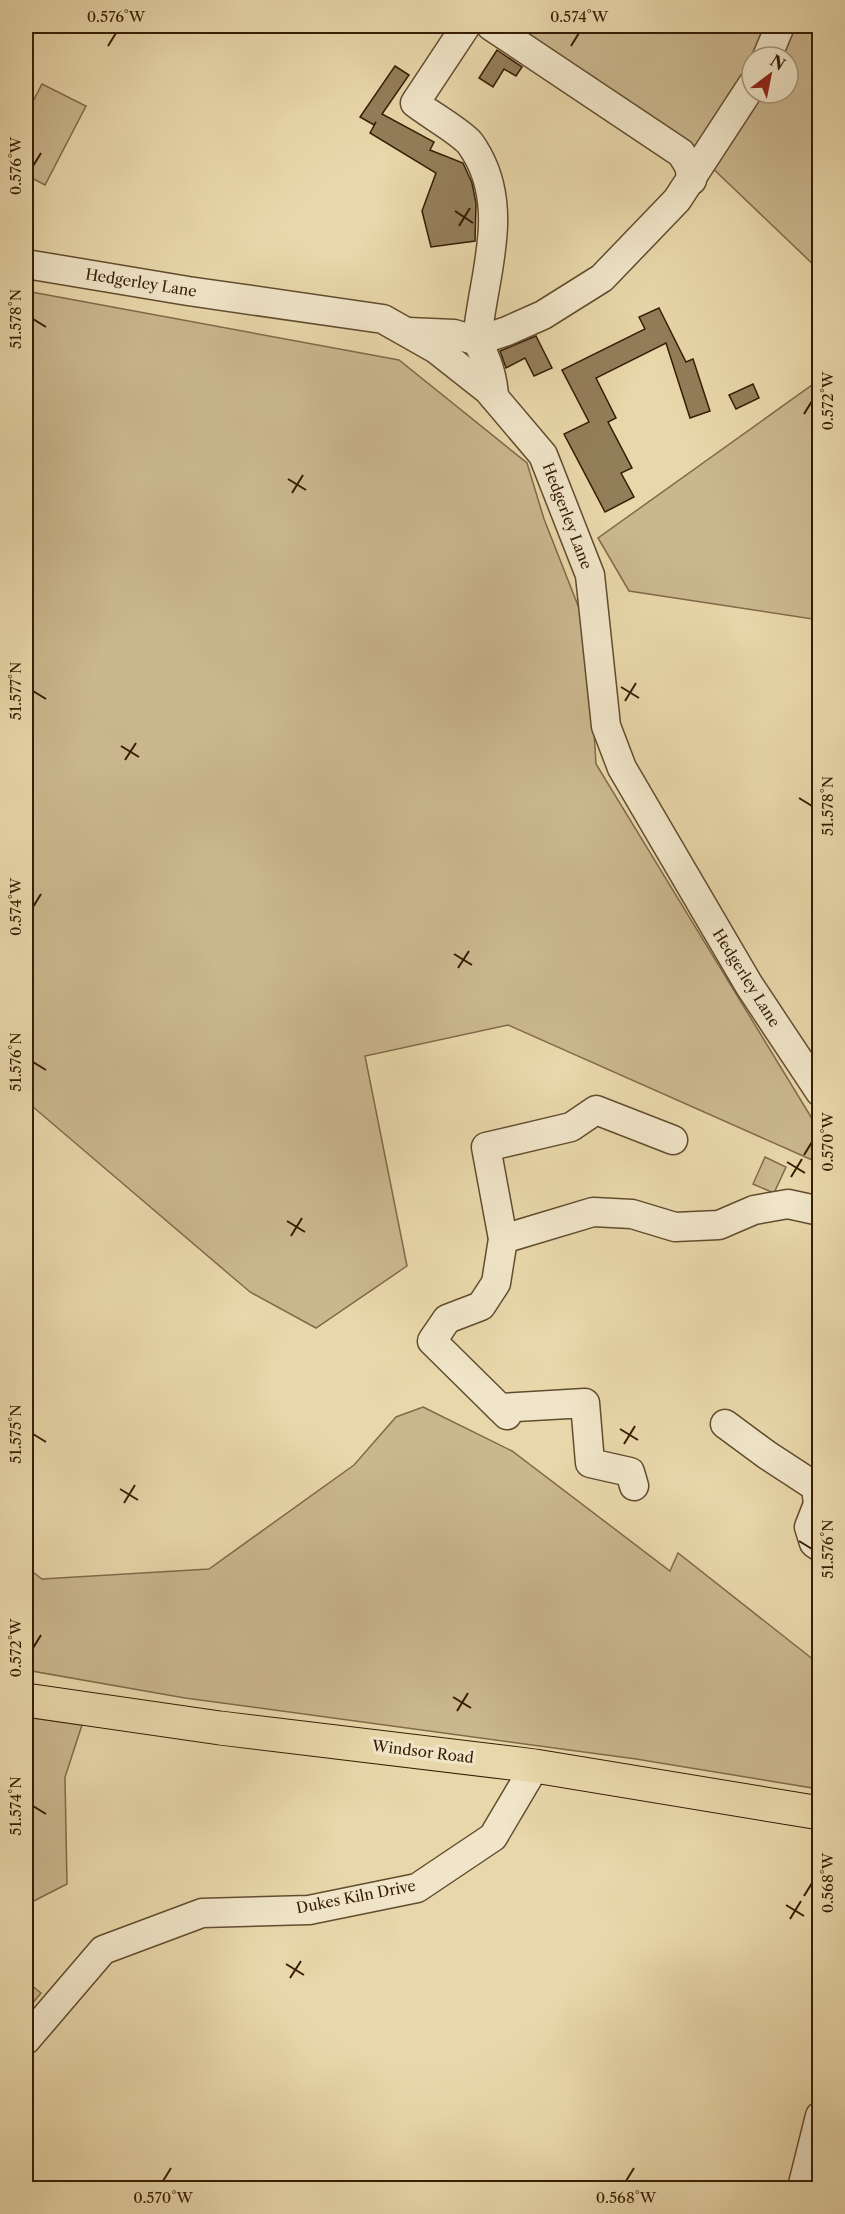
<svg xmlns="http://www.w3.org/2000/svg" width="845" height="2214" font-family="'Libre Caslon Text',serif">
<rect width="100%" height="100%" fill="#e8d7aa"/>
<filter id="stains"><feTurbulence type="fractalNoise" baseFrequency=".00333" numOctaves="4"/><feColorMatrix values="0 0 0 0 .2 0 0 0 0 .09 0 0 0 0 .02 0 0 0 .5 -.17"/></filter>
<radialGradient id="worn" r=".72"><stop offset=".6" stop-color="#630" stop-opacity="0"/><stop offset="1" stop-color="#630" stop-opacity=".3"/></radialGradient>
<!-- green -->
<g fill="#cab78e" stroke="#806a49" stroke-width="1.5" fill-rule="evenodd">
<path d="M515,26h304v244l-115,-110zM752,57h36v36h-36z"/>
<path d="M42,84l44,22 -41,79 -19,-10v-60z"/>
<path d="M26,291l373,69 128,103 17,56 44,112 8,133 223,366v33l-311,-138 -143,31 42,210 -91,62 -66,-36 -224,-191z"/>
<path d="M819,380v240l-190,-29 -31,-53z"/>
<path d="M765,1157l21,10 -12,26 -21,-9z"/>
<path d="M423,1407l89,44 158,120 8,-18 141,111v125l-183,-30 -451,-61 -159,-28v-103l16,12 167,-10 145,-104 42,-48z"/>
<path d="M26,1717l56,8 -17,52 2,107 -41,21z"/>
<path d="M26,1981l15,12 -15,18z"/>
</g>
<!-- building -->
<g fill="#937e5a" stroke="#361d04" stroke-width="1.5">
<path d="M497,50l25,17 -6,9 -12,-7 -11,18 -14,-9z"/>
<path d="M395,66l14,9 -27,39 52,28 -4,8 33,13 9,20 4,20 -1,38 -44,6 -9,-36 14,-38 -66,-40 6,-11 -2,3 -14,-8z"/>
<path d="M659,308l27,54 7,-3 17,52 -20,7 -24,-75 -70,35 20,40 -8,4 24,46 -11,5 13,24 -29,15 -41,-78 25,-12 -27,-52 83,-41 -6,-12z"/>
<path d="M536,336l16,32 -18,8 -9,-18 -19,10 -6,-17z"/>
<path d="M753,384l6,14 -23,11 -7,-14z"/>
</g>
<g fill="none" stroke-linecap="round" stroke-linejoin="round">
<!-- minor casing -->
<g stroke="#624c2e" stroke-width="31">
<g id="minor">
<path d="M466,26l-51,77c17,13 38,24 53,38 4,4 7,10 10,15 32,58 4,124 -1,185l30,-10 36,-16 59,-37 75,-78 75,-115"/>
<path d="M491,26l190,127 8,13 3,14"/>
<path d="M767,57l13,-31"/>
<path d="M26,264l162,27 195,28 53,30 52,41 55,65 47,120 16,151 16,42 127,217 71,107"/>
<path d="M408,332l46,2 23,7c10,18 16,35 17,56"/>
<path d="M503,1239l90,-27 39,2 43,13 44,-2 35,-15 34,-6 32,7"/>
<path d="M500,1408l85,-5 5,60 40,9 4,14"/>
<path d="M507,1415l-75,-74 15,-22 34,-13 15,-23 7,-44 -17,-92 85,-20 25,-17 77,30"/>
<path d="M725,1424l42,31 49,32 2,17 -9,23 5,16 6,4"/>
<path d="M26,2040l77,-90 99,-37 107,-3 108,-22 76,-51 42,-71"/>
<path d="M802,2188l18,-72"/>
</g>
</g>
<!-- major casing -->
<g stroke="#361d04" stroke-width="35">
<path id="major" d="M26,1700l194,28 315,38 285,47"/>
</g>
<!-- minor -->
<use href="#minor" stroke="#f0e5c8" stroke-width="28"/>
<!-- major -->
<use href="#major" stroke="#e8d7aa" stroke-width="33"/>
</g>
<!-- ticks -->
<path fill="none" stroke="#361d04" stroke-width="2" d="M108,46l8,-13M571,46l8,-13M33,166l8,-13M455,211l18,12M459,226l11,-18M33,319l13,8M804,414l8,-13M288,479l18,11M292,493l11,-18M621,687l18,11M33,691l13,8M625,701l11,-18M121,746l18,11M125,760l11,-17M799,798l13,8M33,907l8,-13M454,954l18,11M458,968l11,-17M33,1062l13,8M804,1155l8,-13M787,1162l18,11M791,1177l11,-18M287,1221l18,11M291,1236l11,-18M620,1429l18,11M33,1434l13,8M624,1444l11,-18M120,1489l18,11M124,1503l11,-18M799,1541l13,8M33,1648l8,-13M453,1697l18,11M457,1711l11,-18M33,1806l13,8M804,1896l8,-13M786,1905l18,11M790,1919l11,-18M286,1964l18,11M290,1978l11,-17M163,2181l8,-13M626,2181l8,-13"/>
<g text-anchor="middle" stroke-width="6" stroke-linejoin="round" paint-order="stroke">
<!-- street labels -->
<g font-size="15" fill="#361d04" stroke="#f0e5c8">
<text transform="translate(141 283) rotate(9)" y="5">Hedgerley Lane</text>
<text transform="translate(567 516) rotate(69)" y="5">Hedgerley Lane</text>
<text transform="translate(746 978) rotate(58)" y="5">Hedgerley Lane</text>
<text transform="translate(423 1752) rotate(7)" y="5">Windsor Road</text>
<text transform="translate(356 1897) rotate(-11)" y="5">Dukes Kiln Drive</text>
</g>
</g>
<!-- margin -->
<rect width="845" height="2214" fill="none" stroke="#e8d7aa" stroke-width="66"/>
<!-- north arrow -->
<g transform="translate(770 75) rotate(32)"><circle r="28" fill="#f0e5c8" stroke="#a6957a" stroke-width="1.5"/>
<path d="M0-4.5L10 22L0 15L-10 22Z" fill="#8f2418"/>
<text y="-9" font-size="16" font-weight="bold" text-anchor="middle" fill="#361d04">N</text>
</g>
<rect x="33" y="33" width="779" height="2148" fill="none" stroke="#361d04" stroke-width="2"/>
<g font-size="15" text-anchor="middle" fill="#361d04">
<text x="116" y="22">0.576°W</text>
<text x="579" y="22">0.574°W</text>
<text transform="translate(16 166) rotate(-90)" y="5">0.576°W</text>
<text transform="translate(16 319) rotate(-90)" y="5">51.578°N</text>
<text transform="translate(828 401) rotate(-90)" y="5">0.572°W</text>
<text transform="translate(16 691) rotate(-90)" y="5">51.577°N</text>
<text transform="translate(828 806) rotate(-90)" y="5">51.578°N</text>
<text transform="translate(16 907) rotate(-90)" y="5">0.574°W</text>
<text transform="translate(16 1062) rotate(-90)" y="5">51.576°N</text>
<text transform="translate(828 1142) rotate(-90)" y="5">0.570°W</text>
<text transform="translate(16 1434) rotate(-90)" y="5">51.575°N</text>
<text transform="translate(828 1549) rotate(-90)" y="5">51.576°N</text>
<text transform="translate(16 1648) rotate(-90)" y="5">0.572°W</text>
<text transform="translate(16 1806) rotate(-90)" y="5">51.574°N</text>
<text transform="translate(828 1883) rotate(-90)" y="5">0.568°W</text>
<text x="163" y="2203">0.570°W</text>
<text x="626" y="2203">0.568°W</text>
</g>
<rect width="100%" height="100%" filter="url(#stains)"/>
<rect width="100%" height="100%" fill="url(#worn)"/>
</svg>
